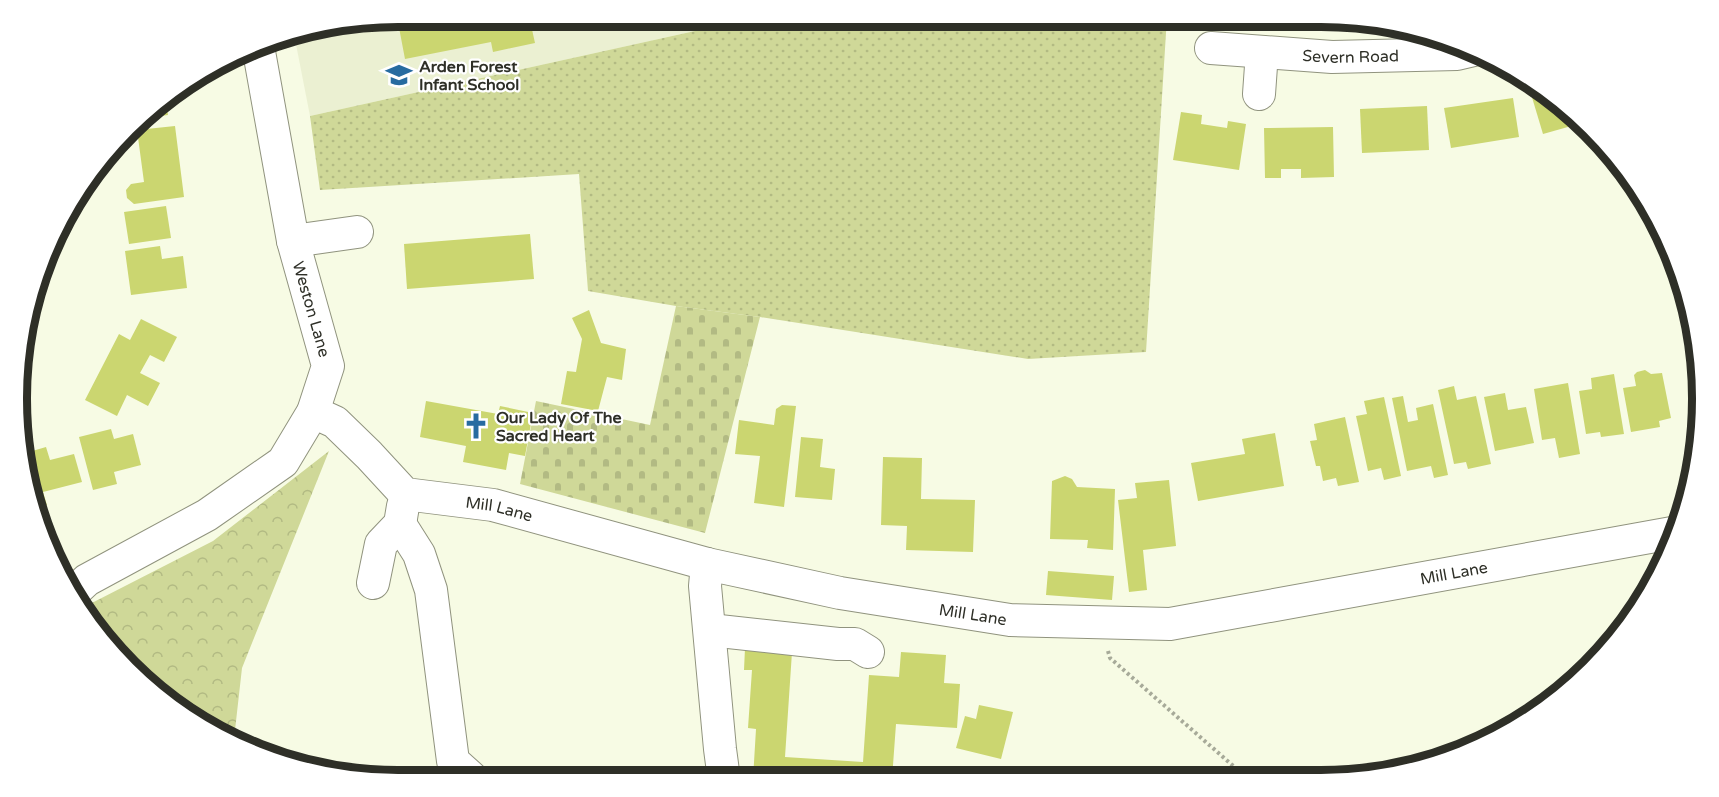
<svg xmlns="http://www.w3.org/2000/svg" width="1719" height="797" font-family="'Varela Round',sans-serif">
<defs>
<pattern id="green-dots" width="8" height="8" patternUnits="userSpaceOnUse" patternTransform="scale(1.5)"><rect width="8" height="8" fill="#cfd898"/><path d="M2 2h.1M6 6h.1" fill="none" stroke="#b2ba83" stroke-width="1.8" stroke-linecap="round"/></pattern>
<pattern id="forest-crowns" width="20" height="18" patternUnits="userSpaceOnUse" patternTransform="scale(1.5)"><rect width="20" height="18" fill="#cfd898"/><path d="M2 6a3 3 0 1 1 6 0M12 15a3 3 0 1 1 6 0" fill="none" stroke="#b2ba83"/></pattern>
<pattern id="cemetery-stones" width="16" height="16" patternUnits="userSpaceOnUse" patternTransform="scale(1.5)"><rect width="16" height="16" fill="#cfd898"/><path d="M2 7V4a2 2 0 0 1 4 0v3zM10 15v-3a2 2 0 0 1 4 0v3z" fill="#b2ba83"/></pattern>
</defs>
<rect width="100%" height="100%" fill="#f7fbe4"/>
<!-- built -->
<path fill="#ebf0d2" d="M399,17h367l-44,8 -412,91 -16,-82z"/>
<!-- green -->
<path fill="url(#green-dots)" d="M766,17h401l-21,335 -118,7 -268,-42 -84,-11 -88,-15 -9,-117 -259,16 -10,-74 412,-91z"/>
<!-- forest -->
<path fill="url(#forest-crowns)" d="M329,451l-87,217 -8,71 -105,-70 -45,-62 129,-66z"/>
<!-- cemetery -->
<path fill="url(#cemetery-stones)" d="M676,306l84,11 -55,216 -185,-49 16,-83 114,24z"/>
<!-- building -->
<g fill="#cbd670">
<path d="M397,17h174v1l-40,7 4,18 -42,9 -2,-10 -86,17z"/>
<path d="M572,17h41l1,5 -40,8z"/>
<path d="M1537,93l45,30 -39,11 -12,-40z"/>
<path d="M165,96l3,19 -22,3 1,-1z"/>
<path d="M1513,98l6,39 -68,11 -7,-40z"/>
<path d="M1427,106l2,44 -67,3 -2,-44z"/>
<path d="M1181,112l21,3 -1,9 26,4 1,-7 18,3 -7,46 -66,-10z"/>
<path d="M175,126l9,71 -50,7 -7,-6 -1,-8 5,-6 13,-2 -7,-52z"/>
<path d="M1333,127l1,50 -33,1v-9h-20v9h-16l-1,-50z"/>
<path d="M166,206l5,32 -42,6 -5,-32z"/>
<path d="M530,234l4,45 -127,10 -3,-45z"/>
<path d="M160,246l2,13 21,-3 4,32 -56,7 -6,-44z"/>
<path d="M589,310l12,33 25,6 -4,31 -15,-3 -9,34 -37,-7 6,-33 9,1 6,-33 -10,-21z"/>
<path d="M141,319l36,18 -13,25 -14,-7 -10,18 20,10 -12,23 -21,-11 -10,21 -32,-16 34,-66 11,6z"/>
<path d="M1645,370l6,4 11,-1 9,45 -12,3 1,6 -29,5 -8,-44 13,-2 -2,-11 3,-3z"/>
<path d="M1614,374l10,60 -23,3 -1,-5 -14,2 -7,-43 13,-2 -1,-11z"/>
<path d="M1568,383l12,71 -21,4 -4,-20 -13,2 -8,-51z"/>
<path d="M1454,386l3,14 19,-4 15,68 -23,5 -2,-7 -12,2 -16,-74z"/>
<path d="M1505,393l3,17 18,-3 8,36 -39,8 -11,-54z"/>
<path d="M1403,396l5,26 10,-2 -2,-12 17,-4 15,71 -14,3 -3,-12 -24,5 -15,-73z"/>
<path d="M1384,397l17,79 -17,4 -3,-12 -13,3 -12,-55 11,-2 -3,-13z"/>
<path d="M426,401l72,13 2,-8 33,7 -8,43 -16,-3 -3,17 -43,-8 3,-16 -46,-9z"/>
<path d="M782,405l14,1 -12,101 -30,-4 6,-47 -25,-2 4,-34 35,5 2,-16z"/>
<path d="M1345,417l14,65 -21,4 -2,-8 -13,3 -3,-15h-4l-6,-25 7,-1 -3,-16z"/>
<path d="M111,429l3,10 19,-5 8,31 -27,7 3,12 -24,6 -14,-53z"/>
<path d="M1275,433l9,53 -86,15 -7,-38 54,-9 -3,-15z"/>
<path d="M801,437l22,2 -3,28 15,2 -3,31 -37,-3z"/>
<path d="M46,447l4,13 24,-6 8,28 -39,10 4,13 -9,3 -16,-54z"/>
<path d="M883,457l39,1 -1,41 54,1 -2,52 -67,-2 1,-24 -26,-1z"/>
<path d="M1065,476l7,3 5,8 38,2 -2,61 -26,-2 1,-8 -38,-1 2,-58z"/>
<path d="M1169,480l7,66 -33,4 4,40 -18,2 -11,-92 19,-2 -2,-15z"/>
<path d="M1048,571l66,5 -2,24 -66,-5z"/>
<path d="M745,648l47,4 -7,105 78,5 6,-87 30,2 2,-25 45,3 -2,28 16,1 -3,44 -61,-4 -4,55h-139l3,-50 -8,-1 4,-58h-8z"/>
<path d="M979,705l34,7 -12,47 -45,-11 9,-32 11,3z"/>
</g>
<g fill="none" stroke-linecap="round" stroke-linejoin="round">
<!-- minor casing -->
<g stroke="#90937e" stroke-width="34">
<g id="minor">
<path id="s1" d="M1211,48l121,9 125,-3 17,-4"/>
<path d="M1259,94l3,-42"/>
<path d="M293,241l64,-9"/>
<path id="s2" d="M313,412l22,10 34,33 36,39 88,11 214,59 133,29 170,27 160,4 502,-91"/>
<path d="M400,524l19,30 12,36 22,171 21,19"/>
<path d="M707,564l-2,22 15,163 4,30"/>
<path d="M373,583l8,-39 19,-20 3,-18"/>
<path d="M74,592l13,-12 120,-65 76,-53 30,-50 15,-46 -35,-125 -35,-195"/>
<path d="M710,630l128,14h17l13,8"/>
</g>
</g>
<!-- path -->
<path stroke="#a7aa99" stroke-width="4" stroke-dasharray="3 3" stroke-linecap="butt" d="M1108,651l2,7 137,120"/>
<!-- minor -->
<use href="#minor" stroke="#fff" stroke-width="32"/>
</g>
<!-- icons -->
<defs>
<g id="school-bare" transform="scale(2.07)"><path d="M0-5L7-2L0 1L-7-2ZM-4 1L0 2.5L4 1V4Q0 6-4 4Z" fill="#276ba0" stroke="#fff" stroke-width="2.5" paint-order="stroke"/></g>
<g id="church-bare" transform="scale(2.07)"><path d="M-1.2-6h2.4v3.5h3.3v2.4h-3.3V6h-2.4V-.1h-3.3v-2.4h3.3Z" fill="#276ba0" stroke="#fff" stroke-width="2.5" paint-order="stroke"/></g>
</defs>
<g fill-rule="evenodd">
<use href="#school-bare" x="399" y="75"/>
<use href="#church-bare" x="476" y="426"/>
</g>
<g text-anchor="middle" stroke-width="4.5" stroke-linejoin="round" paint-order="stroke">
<!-- street labels -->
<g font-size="16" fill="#2e2f27" stroke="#fff">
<text dy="6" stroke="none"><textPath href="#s1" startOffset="140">Severn Road</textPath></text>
<text transform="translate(312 309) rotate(74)" y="6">Weston Lane</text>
<text dy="6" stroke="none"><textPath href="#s2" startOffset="220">Mill Lane</textPath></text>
<text dy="6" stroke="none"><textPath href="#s2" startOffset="1192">Mill Lane</textPath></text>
<text dy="6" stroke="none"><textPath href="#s2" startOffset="706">Mill Lane</textPath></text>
</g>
<!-- poi labels -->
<g font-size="16" font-weight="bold" fill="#2e2f27" stroke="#fff" text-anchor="start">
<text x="419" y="72">Arden Forest<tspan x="419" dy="18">Infant School</tspan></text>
<text x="496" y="423">Our Lady Of The<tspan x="496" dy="18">Sacred Heart</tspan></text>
</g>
</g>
<!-- crop -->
<path d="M0 0H1719V797H0ZM398 27H1321A371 371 0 0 1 1692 398V399A371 371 0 0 1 1321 770H398A371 371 0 0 1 27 399V398A371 371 0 0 1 398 27Z" fill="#fff" fill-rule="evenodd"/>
<path fill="none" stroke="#2e2f27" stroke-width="8" d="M398 27H1321A371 371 0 0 1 1692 398V399A371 371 0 0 1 1321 770H398A371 371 0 0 1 27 399V398A371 371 0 0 1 398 27Z"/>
</svg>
